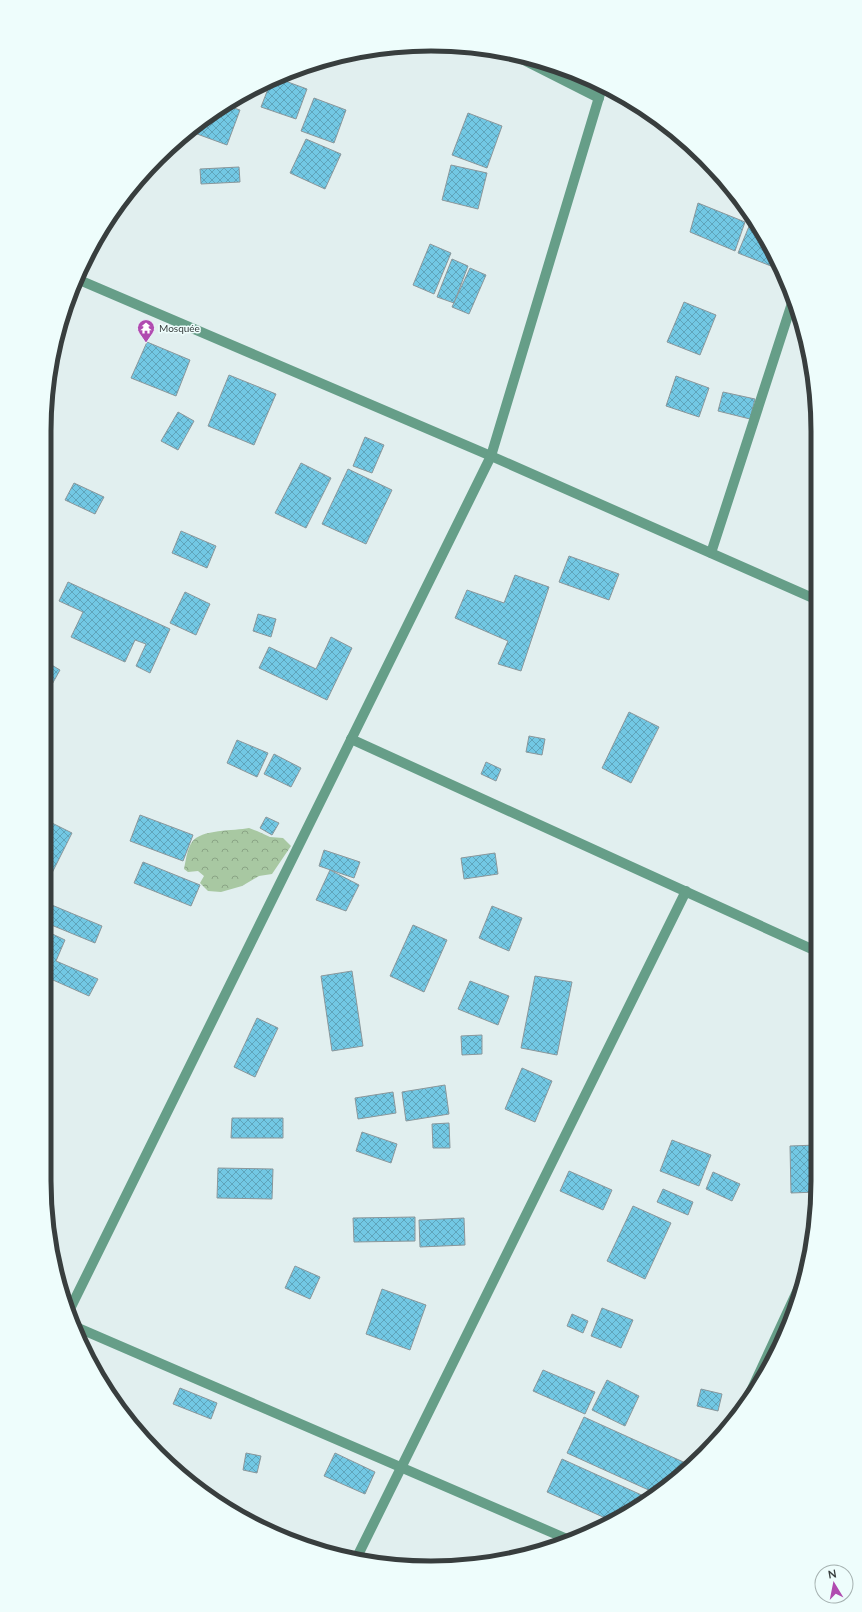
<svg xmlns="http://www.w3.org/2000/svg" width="862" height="1612" font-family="Lato,sans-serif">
<defs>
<pattern id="forest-crowns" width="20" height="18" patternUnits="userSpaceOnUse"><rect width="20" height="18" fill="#a8c8a2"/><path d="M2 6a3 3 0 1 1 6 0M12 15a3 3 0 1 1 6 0" fill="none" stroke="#8aa485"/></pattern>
<pattern id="building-cross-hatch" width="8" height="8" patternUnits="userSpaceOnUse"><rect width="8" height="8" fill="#72c8e4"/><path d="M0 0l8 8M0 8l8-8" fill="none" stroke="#5fa4ba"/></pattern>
</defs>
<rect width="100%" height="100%" fill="#e1efef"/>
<!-- forest -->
<path fill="url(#forest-crowns)" d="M249,828l8,3 13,6 13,1 8,8 -19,28 -13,2 -17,10 -21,6 -13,-1 -8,-8 4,-7 -6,-5 -10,1 -4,-3c2,-9 3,-20 8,-27 9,-13 42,-11 57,-14z"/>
<!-- building -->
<g fill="url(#building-cross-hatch)" stroke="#8a979b">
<path d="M277,78l30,11 -11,30 -35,-12 10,-26z"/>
<path d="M314,98l32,12 -12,33 -33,-12z"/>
<path d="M225,105l15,5 -13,35 -38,-14z"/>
<path d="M468,113l34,13 -15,42 -35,-13z"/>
<path d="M306,139l35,15 -16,35 -35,-16z"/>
<path d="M451,165l36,8 -9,36 -36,-9z"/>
<path d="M239,167l1,15 -39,2 -1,-15z"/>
<path d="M698,203l47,19 -10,29 -45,-19z"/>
<path d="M752,219l3,1 26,50 -43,-17z"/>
<path d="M430,244l21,9 -17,41 -21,-9z"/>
<path d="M452,259l16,7 -14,37 -17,-6z"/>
<path d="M470,268l16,7 -17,39 -17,-7z"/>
<path d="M684,302l32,13 -16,40 -33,-13z"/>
<path d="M147,342l43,18 -14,36 -45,-18z"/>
<path d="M229,375l47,19 -22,51 -46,-19z"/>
<path d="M676,376l33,12 -10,29 -33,-11z"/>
<path d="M723,392l32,7 -5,20 -32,-8z"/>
<path d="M178,412l16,9 -16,29 -17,-9z"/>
<path d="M365,437l19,8 -12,28 -19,-7z"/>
<path d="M301,463l30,15 -25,50 -31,-15z"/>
<path d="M348,469l44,21 -26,54 -44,-20z"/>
<path d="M74,483l30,14 -9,17 -30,-14z"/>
<path d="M181,531l35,15 -9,22 -35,-15z"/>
<path d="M569,556l50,18 -10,26 -50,-18z"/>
<path d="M515,575l34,12 -28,84 -23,-7 10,-23 -53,-23 12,-28 37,13z"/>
<path d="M68,582l102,47 -20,44 -14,-7 10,-22 -11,-4 -10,22 -54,-25 12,-25 -24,-11z"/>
<path d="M185,592l25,12 -14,31 -26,-12z"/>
<path d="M258,614l18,5 -5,18 -18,-6z"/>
<path d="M331,637l21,11 -25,52 -68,-32 10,-21 47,22z"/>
<path d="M45,661l15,9 -15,27z"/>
<path d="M629,712l30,15 -28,56 -29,-15z"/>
<path d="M529,736l16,3 -3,16 -16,-3z"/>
<path d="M237,740l31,13 -11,24 -30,-14z"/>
<path d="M274,754l27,14 -10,19 -27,-13z"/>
<path d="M486,762l15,7 -5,12 -15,-7z"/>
<path d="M140,815l53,20 -10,26 -53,-20z"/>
<path d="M266,817l13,6 -7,12 -12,-7z"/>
<path d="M44,819l28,14 -28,56z"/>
<path d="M324,850l36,12 -6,16 -35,-12z"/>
<path d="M495,853l3,21 -34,5 -3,-21z"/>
<path d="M143,862l57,23 -9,21 -57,-23z"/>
<path d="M330,870l29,15 -13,26 -30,-11z"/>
<path d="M47,903l55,23 -7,17 -51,-21v-11z"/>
<path d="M492,906l30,12 -13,33 -30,-13z"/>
<path d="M413,925l34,15 -23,52 -34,-16z"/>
<path d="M44,930l21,10 -9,21 42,18 -9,17 -45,-20z"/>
<path d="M352,971l11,75 -31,5 -11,-75z"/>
<path d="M535,976l37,6 -15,73 -36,-7z"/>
<path d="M470,981l39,15 -11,29 -40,-16z"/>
<path d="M257,1018l21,10 -23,49 -21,-10z"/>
<path d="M482,1035v19l-20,1 -1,-19z"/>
<path d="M522,1068l30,13 -17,41 -30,-13z"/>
<path d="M445,1085l4,29 -43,7 -4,-29z"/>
<path d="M393,1092l3,21 -38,6 -3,-21z"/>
<path d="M232,1118h51v20h-52z"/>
<path d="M449,1123l1,25h-17l-1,-24z"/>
<path d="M362,1132l35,12 -6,19 -35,-12z"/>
<path d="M672,1140l39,15 -12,31 -39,-15z"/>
<path d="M817,1145v47l-26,1 -1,-47z"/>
<path d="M218,1168l55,1 -1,30 -55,-1z"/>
<path d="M569,1171l43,19 -9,20 -43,-19z"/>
<path d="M713,1172l27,12 -8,17 -26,-12z"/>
<path d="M663,1189l30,13 -5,13 -31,-13z"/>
<path d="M633,1206l38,17 -26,56 -38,-18z"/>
<path d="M415,1217v24l-61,1 -1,-24z"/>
<path d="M464,1218l1,27 -45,2 -1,-27z"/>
<path d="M295,1266l25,11 -10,22 -25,-11z"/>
<path d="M382,1289l44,16 -16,45 -44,-16z"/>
<path d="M602,1308l31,12 -12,28 -30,-12z"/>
<path d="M572,1314l16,7 -5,12 -16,-7z"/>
<path d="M543,1370l52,22 -10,22 -52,-23z"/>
<path d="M607,1380l32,16 -14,30 -33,-16z"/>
<path d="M180,1388l37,15 -6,16 -38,-15z"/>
<path d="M701,1389l21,5 -4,17 -21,-5z"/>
<path d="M584,1417l106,48 -37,27 -86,-39z"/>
<path d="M246,1453l15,3 -4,17 -14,-3z"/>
<path d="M335,1453l40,19 -10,22 -41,-18z"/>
<path d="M562,1459l84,38 -34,24 -65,-29z"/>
<path d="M218,1500l32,13 -2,4 -31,-14z"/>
</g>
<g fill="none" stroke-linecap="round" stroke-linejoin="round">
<!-- minor -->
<g stroke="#669e88" stroke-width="10">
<path d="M512,54l87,44"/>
<path d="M77,279l414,177 324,143"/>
<path d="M711,553l82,-253"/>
<path d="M351,739l465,212"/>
<path d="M68,1313l423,-857 112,-372"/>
<path d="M76,1327l491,212"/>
<path d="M751,1391l55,-119"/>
<path d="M356,1559l330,-668"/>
</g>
</g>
<!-- icons -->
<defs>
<g id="temple-pin" transform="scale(0.9)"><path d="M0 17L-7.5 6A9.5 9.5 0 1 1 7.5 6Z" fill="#b04bb0" stroke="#eefdfc"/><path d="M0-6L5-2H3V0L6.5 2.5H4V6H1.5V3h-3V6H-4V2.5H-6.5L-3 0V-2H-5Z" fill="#fff"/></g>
</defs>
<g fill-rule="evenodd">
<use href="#temple-pin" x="146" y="328"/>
</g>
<g text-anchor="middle" stroke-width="3" stroke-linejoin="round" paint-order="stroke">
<!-- poi labels -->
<g font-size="10" fill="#383e3e" stroke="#eefdfc" text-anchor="start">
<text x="159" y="332">Mosquée</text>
</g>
</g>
<!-- crop -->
<path d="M0 0H862V1612H0ZM431 51H431A380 380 0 0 1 811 431V1181A380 380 0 0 1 431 1561H431A380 380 0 0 1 51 1181V431A380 380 0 0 1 431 51Z" fill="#eefdfc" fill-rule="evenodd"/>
<path fill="none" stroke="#383e3e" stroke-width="5" d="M431 51H431A380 380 0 0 1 811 431V1181A380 380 0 0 1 431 1561H431A380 380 0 0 1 51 1181V431A380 380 0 0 1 431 51Z"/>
<!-- north arrow -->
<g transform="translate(834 1584) rotate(350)"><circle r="19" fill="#eefdfc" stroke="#a5b1b0"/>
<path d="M0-3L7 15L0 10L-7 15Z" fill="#b04bb0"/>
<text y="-6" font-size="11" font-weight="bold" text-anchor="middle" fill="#383e3e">N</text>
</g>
</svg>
